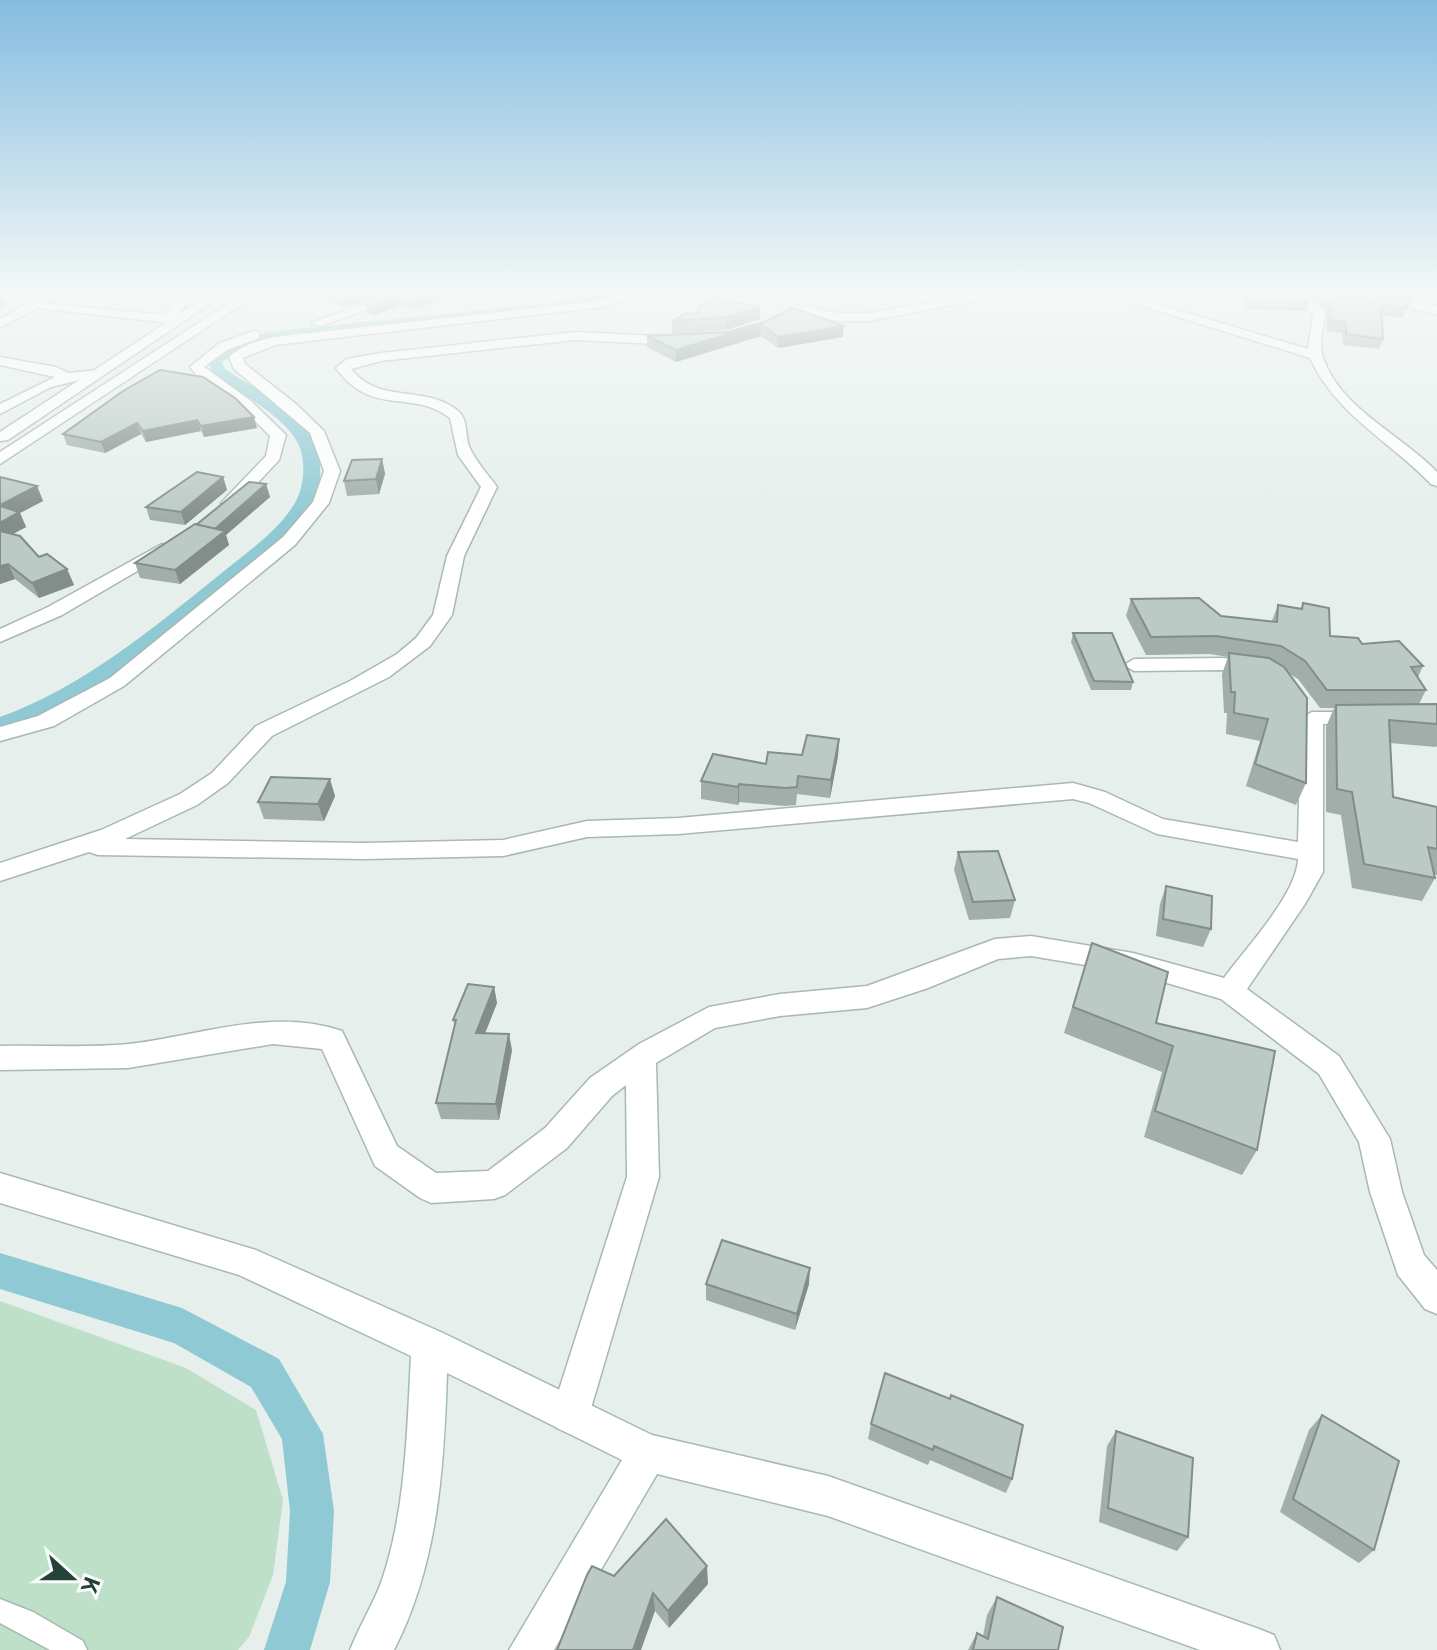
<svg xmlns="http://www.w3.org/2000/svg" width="1437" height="1650" font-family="'Public Sans',sans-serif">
<rect width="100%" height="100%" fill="#e6efeb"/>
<!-- green -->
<path fill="#bfe0c8" d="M0,1301l186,67 70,42 27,90 -10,75 -24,62 -11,13h-238z"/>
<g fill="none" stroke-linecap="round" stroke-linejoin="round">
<!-- canal -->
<g fill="#8ec9d4" fill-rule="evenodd">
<path d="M613,292h22l-56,16 -310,32 -32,11 -15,11 3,7c28,19 85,48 93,84 4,17 3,37 -6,53 -19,32 -50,54 -78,77 -70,58 -143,126 -234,149v-15c85,-31 153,-89 223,-145 24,-20 53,-39 70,-66 11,-16 13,-41 7,-58 -10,-29 -63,-57 -87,-74l-5,-12 19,-17 42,-13 310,-32z"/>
<path d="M0,1253l182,55 97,51 44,75 11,77 -4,71 -20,68h-46l22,-68 4,-71 -8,-72 -31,-52 -77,-44 -174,-54z"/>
</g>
<!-- service casing -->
<g stroke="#a8b8b2" stroke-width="3">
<path id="service" d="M0,1599l33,13 50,29 4,9h-37l-50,-27z"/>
</g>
<!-- minor casing -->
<g stroke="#a8b8b2" stroke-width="3">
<g id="minor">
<path d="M48,292h15l-17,11 4,1 115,11 19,-23h12l-19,24 8,4 -6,4 -142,-16 -37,20v-9z"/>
<path d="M398,292h18l-95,34 -10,-3z"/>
<path d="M629,292h19l-44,15 -329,38 -32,13 2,6 51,40 28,27 16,40 -11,32 -34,42 -171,141 -70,40 -54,15v-14l38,-11 72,-38 173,-141 30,-35 11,-31 -14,-38 -76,-64 -5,-12c13,-12 29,-16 45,-20l272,-30 57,-7z"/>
<path d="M995,292h27l-154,29h-31l-38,-8 -26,13 -10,-3 35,-18 39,8h31z"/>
<path d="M1098,292h19l191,57 5,-35 -11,-11 -23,-11c21,0 32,5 46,21 -1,14 -7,30 -2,44 16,51 79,78 114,115v14l-6,-2c-40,-42 -96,-70 -121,-126z"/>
<path d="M1324,292h27l86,14v8z"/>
<path d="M254,331l5,1v6l-32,12 -23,17 46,33 36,35 -7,25 -44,47 -6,1 -8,-5 45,-47 4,-20 -30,-30 -40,-26 -10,-13 28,-23z"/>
<path d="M575,332l104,5 6,4 -6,4 -104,-5 -194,21 -30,8c28,36 75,15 107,42 10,8 7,23 11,35 6,15 18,27 28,41l-33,69 -12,59 -22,31 -41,31 -117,59 -44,47 -31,22 -72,34 239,4 139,-3 84,-19 91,-3 395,-35 32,9 58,27 135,23 3,-124 11,-6h59l3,5 -11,6 -40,1v148l-18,32 -58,85 92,67 51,83 12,53 22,63 13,15v44l-12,-5 -27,-34 -28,-83 -11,-50 -40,-68 -98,-75 -88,-26 -102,-17 -33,3 -70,29 -61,20 -87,8 -65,12 -59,35 3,114 -70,238 -6,13 -13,6 -13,-6 -6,-13 76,-238 -1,-92 -14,11 -45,52 -62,47 -11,4 -63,4 -11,-5 -45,-32 -53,-117 -49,-5 -145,24 -128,2v-24c43,-1 87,2 129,-2 71,-8 143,-37 213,-13l55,115 39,27 52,-2 57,-43 45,-50 49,-34 70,-37 71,-13 87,-8 128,-47 36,-3 102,17 91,25c21,-29 73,-84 74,-119l-141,-25 -68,-31 -16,-4 -395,35 -91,3 -84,19 -139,3 -266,-4 -9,-3 -89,29v-18l101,-33 79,-36 32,-21 44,-47 94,-45 47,-27 19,-16 17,-23 14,-59 34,-69 -23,-32 -8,-37c-39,-30 -78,0 -114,-50l11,-9 34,-6z"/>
<path d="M0,357l56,10 12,6 30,-3 7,4 -54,13 -51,27v-10l55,-27 -55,-12z"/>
<path d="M162,544l9,5 -3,4 -106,62 -62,27v-13l48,-22z"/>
<path d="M1224,658l38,7 3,4 -10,6 -31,-5 -90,1 -10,-6 10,-6z"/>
</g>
</g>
<!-- secondary casing -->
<g stroke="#a4bbb3" stroke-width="3">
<g id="secondary">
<path d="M213,292h14l-219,148 -8,1v-9z"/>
<path d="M246,292h14l-260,172v-12z"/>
<path d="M0,1173l256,77 187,83 209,102 176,41 431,153 15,6 6,15h-80l-372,-134 -171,-42 -103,176h-45l113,-190 -175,-87c-3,96 -9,191 -53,277h-44c9,-23 22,-44 31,-67 25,-72 26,-152 30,-227l-172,-81 -239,-72z"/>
</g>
</g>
<!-- service -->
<use href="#service" fill="#fff" fill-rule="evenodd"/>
<!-- minor -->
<use href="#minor" fill="#fff" fill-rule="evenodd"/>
<!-- secondary -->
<use href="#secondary" fill="#fff" fill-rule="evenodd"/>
</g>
<!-- wall -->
<g fill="#a1aea9">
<path d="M324,292h65l-42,15 -21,-6z"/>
<path d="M393,292h67l-45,17 -17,-3 -23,9 -8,-2 -2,-10z"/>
<path d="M1229,292h64l15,10 -2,9 -61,-1v-14l-15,-1z"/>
<path d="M1309,292h55l4,12 42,-3 -7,17 -22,-3 2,24 -4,10 -36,-4 -1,-12 -16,-2 1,-20 -19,-16z"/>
<path d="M1387,292h27l-3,7 -25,-4z"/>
<path d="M760,307v12l-34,11 -54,4v-13z"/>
<path d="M764,322l79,4v11l-65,11 -17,-12 -85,26 -29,-15v-11l81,-4z"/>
<path d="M123,391l134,37 -53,9 -3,-6 -55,11 -5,-8 -36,19 -38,-8 -4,-11z"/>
<path d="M382,459l3,15 -6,20 -32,2 -3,-15z"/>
<path d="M0,477l37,9 6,15 -23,12 6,14 -14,7 27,23 28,12 7,16 -35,13 -24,-19 -15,5z"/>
<path d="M223,477l4,13 -42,35 -35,-5 -4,-13z"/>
<path d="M266,484l4,13 -44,38 3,10 -49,39 -40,-6 -5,-15 61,-38z"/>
<path d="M1131,599l90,17 51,5 6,-16 23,3 2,-5 27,33 32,8 61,22 -5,11 8,13 -7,14h18v42l-1,1 -46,-4 3,54 44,10v68l-3,-1 1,4 -13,23 -70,-13 -11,-73 -15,-3v-85l8,-19h-14l-22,-29 -10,-6 18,110 -10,22 -50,-19 14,-45 -34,-7 1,-21h-3l-2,-39 6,-17 -18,-3 -64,1 -20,-39z"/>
<path d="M1073,633l60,49 -2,8h-40l-20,-48z"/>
<path d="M839,739l-1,17 -8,42 -33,-4 -1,11 -11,1 -46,-4 -1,3 -37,-6v-18l101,-26z"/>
<path d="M335,796l-11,25 -60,-2 -6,-17z"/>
<path d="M958,852l57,48 -5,18 -41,2 -15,-50z"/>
<path d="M1166,886l45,43 -8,18 -47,-11 4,-32z"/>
<path d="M1092,943l165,207 -15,25 -98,-38 18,-65 -98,-39z"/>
<path d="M494,987l3,16 -12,30 27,17 -13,70 -58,-1 -5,-16 19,-77 -2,-6z"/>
<path d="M706,1284h103l-14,46 -89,-30z"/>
<path d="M950,1399l62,80 -6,14 -76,-33 -2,5 -60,-26 3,-15z"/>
<path d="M1322,1415l52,135 -15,13 -79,-51 29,-82z"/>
<path d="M1116,1431l72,106 -11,14 -78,-29 8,-76z"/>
<path d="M614,1576l94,8 -39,44 -14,-17z"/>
<path d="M997,1597l61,53h-90l9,-17 6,3 4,-21z"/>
</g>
<!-- shaded-wall -->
<g fill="#838d89">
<path d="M0,292h3l5,13 -8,3z"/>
<path d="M361,292h28l-42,15 -2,-9z"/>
<path d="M435,292h25l-45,17 -2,-9z"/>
<path d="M396,297l2,9 -23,9 -2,-9z"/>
<path d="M760,307v12l-34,11 1,-13z"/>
<path d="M761,324v12l-85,26v-12z"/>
<path d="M843,326v11l-65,11v-11z"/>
<path d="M254,417l3,11 -53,9 -3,-11z"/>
<path d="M197,420l4,11 -55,11 -3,-11z"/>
<path d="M137,423l4,11 -36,19 -4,-11z"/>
<path d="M382,459l3,15 -6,20 -3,-15z"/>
<path d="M223,477l4,13 -42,35 -4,-13z"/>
<path d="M266,484l4,13 -44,38 3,10 -49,39 -5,-14 40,-41z"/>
<path d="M37,486l6,15 -23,12 6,14 -26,14v-36z"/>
<path d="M8,564l7,15 -15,5v-18z"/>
<path d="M67,569l7,16 -35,13 -7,-15z"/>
<path d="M839,739l-1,17 -8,42 1,-18z"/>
<path d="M330,779l5,17 -11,25 -6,-17z"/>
<path d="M739,784v18l-1,3v-18z"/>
<path d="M494,987l3,16 -18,46 -3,-16z"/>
<path d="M509,1034l3,16 -13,70 -3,-16z"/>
<path d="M810,1268l-1,16 -14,46 2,-16z"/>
<path d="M707,1566l1,18 -39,44 -1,-17z"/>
<path d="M653,1593l2,18 -14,39h-8z"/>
</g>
<!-- building -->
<g fill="#bbcac4" stroke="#838d89" stroke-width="2">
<path d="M326,292h35l-16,6z"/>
<path d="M393,292h42l-22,8 -17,-3 -23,9 -8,-3z"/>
<path d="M1248,292h45l15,10 -60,-1z"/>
<path d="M1320,292l48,1v11l11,-9 31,6 -3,7 -26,-4 2,35 -37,-5v-12l-16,-2 1,-19z"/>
<path d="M716,298l44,9 -33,10 -55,4 13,-7 13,-1v-6z"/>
<path d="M794,308l49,18 -65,11 -17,-13 -85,26 -29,-14 81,-4 36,-10z"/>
<path d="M160,370l43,7 32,21 19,19 -53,9 -4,-6 -54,11 -6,-8 -36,19 -38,-8 60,-43z"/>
<path d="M382,459l-6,20 -32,2 8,-21z"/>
<path d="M197,472l26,5 -42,35 -35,-5z"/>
<path d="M0,477l37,9 -37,19z"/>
<path d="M249,482l17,2 -51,45 -19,-4z"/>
<path d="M0,506l19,6 -19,11z"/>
<path d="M195,524l30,7 -50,39 -40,-7z"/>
<path d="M0,531l20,5 19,21 8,-3 20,15 -35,14 -24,-19 -8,2z"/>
<path d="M1199,598l22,18 56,6 1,-17 24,4 1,-6 26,5 1,28 28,2 4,6 37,-3 24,25 -12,1 15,23h-99l-22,-29 -24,-15 -65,-10 -65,1 -20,-38z"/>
<path d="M1073,633h39l21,49 -39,-1z"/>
<path d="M1229,653l40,5 15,9 23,31 -1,85 -51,-19 13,-45 -34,-6 1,-21h-4z"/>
<path d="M1437,704v20l-48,-4 4,77 44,10v42l-9,-2 7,31 -71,-14 -12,-72 -15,-3 -1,-84z"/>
<path d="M807,735l32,4 -8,41 -33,-4 -1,11 -12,1 -46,-4 -1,3 -37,-6 12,-27 53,10 2,-12 34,3z"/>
<path d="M271,777l59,2 -12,25 -60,-2z"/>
<path d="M998,851l17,49 -42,2 -15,-50z"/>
<path d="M1166,886l46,10 -1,33 -48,-10z"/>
<path d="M1092,943l76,29 -12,51 119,28 -18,99 -102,-39 18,-65 -100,-39z"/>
<path d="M468,984l26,3 -18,46 33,1 -13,70 -60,-1 20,-83h-3z"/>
<path d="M722,1240l88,28 -13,46 -91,-30z"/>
<path d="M885,1373l65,26 1,-4 72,30 -11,54 -78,-33 -1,4 -62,-26z"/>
<path d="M1322,1415l77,46 -25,89 -81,-51z"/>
<path d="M1116,1431l77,27 -5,79 -80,-29z"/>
<path d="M666,1519l41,47 -39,45 -15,-18 -20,57h-76l30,-75 5,-9 22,10z"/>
<path d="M997,1597l66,30 -5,23h-85l4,-17 11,6z"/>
</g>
<!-- sky -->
<linearGradient id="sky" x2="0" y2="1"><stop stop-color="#84bce0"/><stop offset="0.56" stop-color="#f4f8f6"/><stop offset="1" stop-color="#f4f8f6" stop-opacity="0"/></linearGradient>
<rect width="1437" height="523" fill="url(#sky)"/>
<!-- north arrow -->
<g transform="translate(72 1578) rotate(111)" stroke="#f7fbf9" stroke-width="6" paint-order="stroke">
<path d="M0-6L14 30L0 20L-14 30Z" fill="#24423a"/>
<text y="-12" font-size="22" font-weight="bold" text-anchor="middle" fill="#24423a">K</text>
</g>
</svg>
